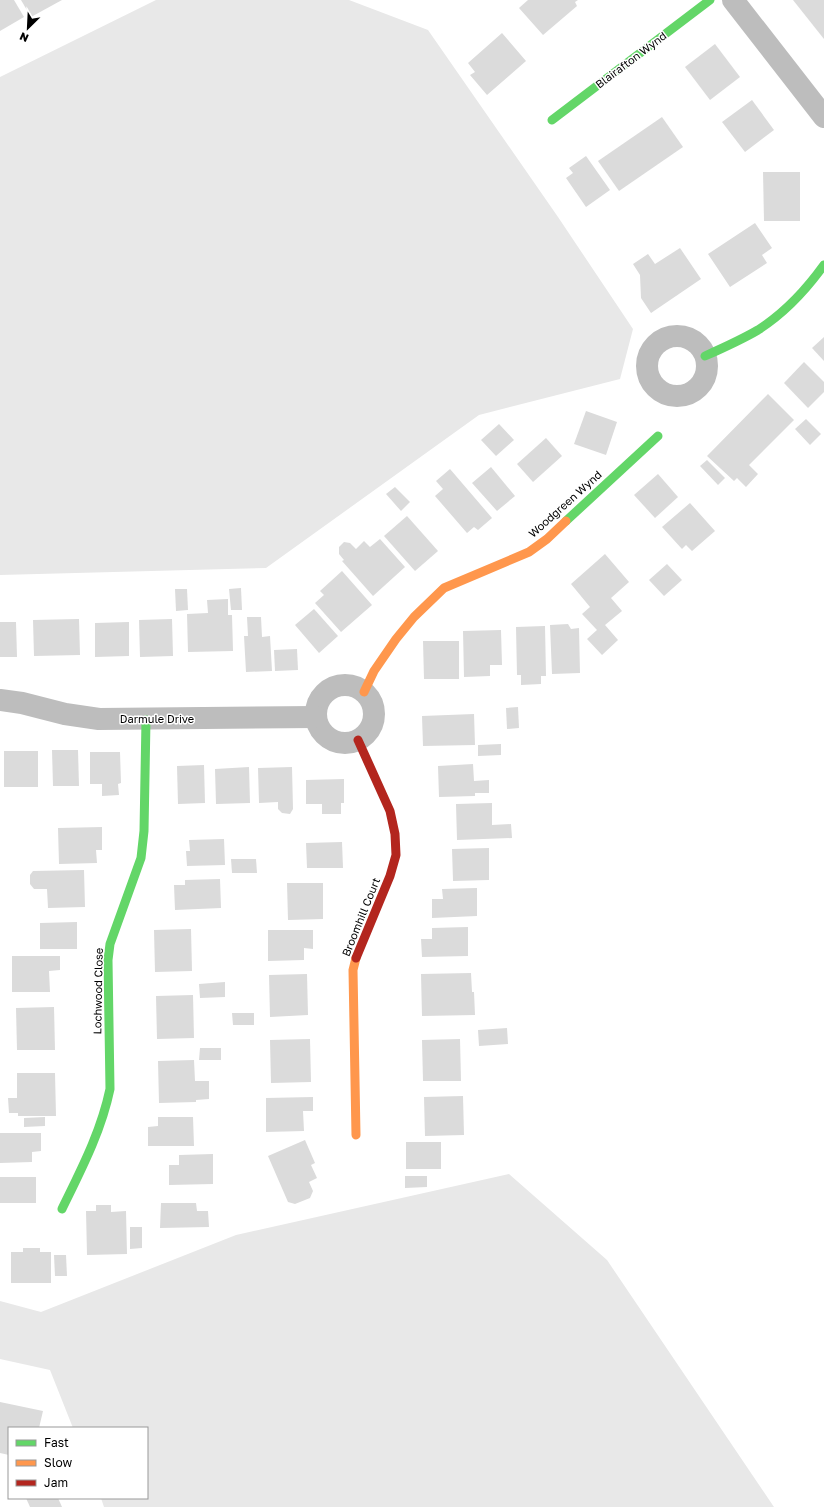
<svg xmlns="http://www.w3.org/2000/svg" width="824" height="1507" font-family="'Golos Text',sans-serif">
<rect width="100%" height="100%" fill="#fff"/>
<!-- green -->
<g fill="#e8e8e8">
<path d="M156,0h193l79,30 130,187 75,112 -13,50 -141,36 -213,153 -266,7v-498z"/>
<path d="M509,1174l98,86 167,247h-670l-3,-9h46v-70h-74l-23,-58 -50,-11v-58l41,11 195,-77z"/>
</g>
<!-- building -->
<g fill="#dbdbdb">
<path d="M0,0h14l10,17 -24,14z"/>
<path d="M21,0h41l-31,17z"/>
<path d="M528,0h50l-3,2 2,4 -34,29 -24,-27z"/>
<path d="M793,0h31v39l-4,-5z"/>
<path d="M502,33l24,28 -39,34 -17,-20 5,-3 -7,-9z"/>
<path d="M715,44l25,33 -30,23 -25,-33z"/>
<path d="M752,100l22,30 -29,22 -23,-30z"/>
<path d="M662,117l21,30 -64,44 -21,-30z"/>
<path d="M586,156l24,34 -24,17 -20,-29 7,-5 -4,-5z"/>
<path d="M763,172h37v49h-36z"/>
<path d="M755,223l17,25 -10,7 5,8 -37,24 -22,-33z"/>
<path d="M680,248l21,31 -50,34 -10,-15 -1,-23 -7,-11 15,-10 7,10z"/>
<path d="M824,337v24l-12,-13z"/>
<path d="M804,362l20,20v10l-16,16 -24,-25z"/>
<path d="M768,394l26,26 -45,45 9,9 -12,13 -9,-9 -3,3 -27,-25z"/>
<path d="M586,411l31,11 -11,33 -32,-11z"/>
<path d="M806,419l15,15 -11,11 -15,-16z"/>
<path d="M499,424l15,16 -18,16 -15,-16z"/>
<path d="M546,438l16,18 -29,26 -16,-18z"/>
<path d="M707,460l18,18 -7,7 -18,-19z"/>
<path d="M491,467l24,29 -18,15 -25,-28z"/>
<path d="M450,469l42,49 -14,12 -4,-3 -7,6 -32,-37 8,-7 -7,-8z"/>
<path d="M658,474l20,23 -23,21 -21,-23z"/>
<path d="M395,487l15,15 -9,9 -15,-17z"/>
<path d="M690,503l25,28 -23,20 -6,-6 -4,4 -20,-22z"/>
<path d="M407,516l31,35 -23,20 -31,-35z"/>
<path d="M380,539l25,28 -32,29 -31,-35 2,-1 -5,-6v-7l5,-5 6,1 6,6 8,-8 6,6z"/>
<path d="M605,554l24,28 -18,16 11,13 -17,14 13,15 -16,15 -15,-16 10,-9 -15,-16 8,-7 -19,-23z"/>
<path d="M667,564l15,16 -18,16 -15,-16z"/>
<path d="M342,571l30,34 -31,27 -26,-29 9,-8 -4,-4z"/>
<path d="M241,588l1,22h-11l-2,-21z"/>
<path d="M175,589h12l1,21 -12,1z"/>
<path d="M228,599v16h4l1,36 -45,1 -1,-38 21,-1 -1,-13z"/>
<path d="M314,609l24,27 -19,17 -24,-28z"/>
<path d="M247,617h14l1,20 8,-1 2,35 -26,1 -2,-36h4z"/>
<path d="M79,619l1,36 -46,1 -1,-36z"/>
<path d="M172,619l1,37 -33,1 -1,-37z"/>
<path d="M0,622h16l1,35h-17z"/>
<path d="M129,622v34l-34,1v-34z"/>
<path d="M568,624l3,5 8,-1 1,45 -28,1 -2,-49z"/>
<path d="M545,626l1,50h-5v8l-20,1v-10h-4l-1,-48z"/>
<path d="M501,630l1,35h-12v11l-26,1 -1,-46z"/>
<path d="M423,641h36v38h-35z"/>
<path d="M297,649l1,21 -23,1 -1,-21z"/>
<path d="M518,707l1,21 -12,1 -1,-21z"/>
<path d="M474,714l1,31 -52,1 -1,-30z"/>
<path d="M501,744v11l-23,1v-11z"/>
<path d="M52,750h26l1,36h-26z"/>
<rect x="4" y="751" width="34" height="36"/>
<path d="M90,752h30l1,31 -3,1 1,11 -17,1v-12h-12z"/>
<path d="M473,764l1,17 15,-1v13h-14v3l-36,1 -1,-31z"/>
<path d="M204,765l1,38 -27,1 -1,-38z"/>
<path d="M249,767l1,36 -34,1 -1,-35z"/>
<path d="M292,767l1,42 -3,5 -8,-1 -4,-4v-7l-19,1 -1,-35z"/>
<path d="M344,779v24h-3v11h-19v-10h-16v-24z"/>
<path d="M492,803v22l19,-1 1,14 -55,2 -1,-36z"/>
<path d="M102,827v23h-6l1,13 -38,1 -1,-36z"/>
<path d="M224,839l1,26 -38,1 -1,-15h4l-1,-11z"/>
<path d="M342,842l1,26h-36l-1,-25z"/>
<path d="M489,848v32l-36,1 -1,-32z"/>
<path d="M231,859h25l1,14h-25z"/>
<path d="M84,870l1,37 -37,1 -1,-19h-13l-4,-5v-9l3,-4z"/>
<path d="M220,879l1,29 -46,2 -1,-25h11v-5z"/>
<path d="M287,883h36v36l-35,1z"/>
<path d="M477,888v28l-45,2v-19h11l-1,-10z"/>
<path d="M77,922v27h-37v-26z"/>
<path d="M468,927v29l-46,1 -1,-18h11v-11z"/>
<path d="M191,929l1,42 -37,1 -1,-42z"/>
<path d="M268,930h45v19l-9,-1v12l-36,1z"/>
<path d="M12,956h48v14l-11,1 1,21h-38z"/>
<path d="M471,973l1,19h2l1,23 -53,1 -1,-42z"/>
<path d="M307,974l1,41 -38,2 -1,-42z"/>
<path d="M225,982v15l-25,1 -1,-14z"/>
<path d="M193,995l1,43 -37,1 -1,-43z"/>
<path d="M54,1007l1,43h-38l-1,-42z"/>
<path d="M232,1013h22v12h-21z"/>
<path d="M507,1028l1,16 -29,2 -1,-16z"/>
<path d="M310,1039l1,43 -40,1 -1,-43z"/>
<path d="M460,1039l1,42h-38l-1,-41z"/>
<path d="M200,1048h21v12h-22z"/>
<path d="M194,1060l1,21h14v18l-13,1v2l-37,1 -1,-42z"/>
<path d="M17,1073h38l1,43h-38v-3h-9l-1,-15h9z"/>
<path d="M463,1096l1,39 -39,1 -1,-39z"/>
<path d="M313,1097v14h-10l1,20 -38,1v-34z"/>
<path d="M45,1117v9l-21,1v-9z"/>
<path d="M158,1117h35l1,29h-46v-19l10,-1z"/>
<path d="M0,1133h41v18l-9,1v10l-32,1z"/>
<path d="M305,1140l10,23 -4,2 6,13 -8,4 4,9 -3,7 -15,6 -7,-2 -20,-46z"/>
<rect x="406" y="1142" width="35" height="27"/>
<path d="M213,1154v30l-44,1v-20h10v-10z"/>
<path d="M405,1176h22v11l-22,1z"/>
<rect x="0" y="1177" width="36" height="26"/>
<path d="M161,1203h35l1,8h11l1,16 -49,1z"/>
<path d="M96,1205h15v7l15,-1 1,43 -40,1 -1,-44h10z"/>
<path d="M130,1227h12v21l-12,1z"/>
<path d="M23,1248h17v4h11v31h-40v-31h12z"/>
<path d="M54,1255h12l1,21h-12z"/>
<path d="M0,1402l43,9 -4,17h-30v27l-9,-2z"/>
<path d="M26,1498h32l4,9h-32z"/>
</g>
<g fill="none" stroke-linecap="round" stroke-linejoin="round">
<!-- street -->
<g stroke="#bdbdbd" stroke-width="22">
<path d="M733,0l91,117"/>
<circle cx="677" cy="366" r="30"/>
<circle cx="345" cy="714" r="29"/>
<path d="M0,700l22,3 43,11 34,5 217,-2"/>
</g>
<!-- fast -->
<g stroke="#63d668" stroke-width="9">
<path d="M552,120l158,-120"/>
<path d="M705,356c18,-8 36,-16 53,-26 27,-17 48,-40 66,-65"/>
<path d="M566,521l92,-85"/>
<path d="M62,1209c19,-39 39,-77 48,-120l-2,-129 2,-16 31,-86 3,-27 2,-111"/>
</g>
<!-- slow -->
<g stroke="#ff974d" stroke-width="9">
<path d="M364,692l10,-21 22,-32 18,-22 30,-29 85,-36 18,-13 19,-18"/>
<path d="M356,958l-3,12 3,165"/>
</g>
<!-- jam -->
<path stroke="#b3261e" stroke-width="9" d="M356,958l34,-82 6,-21 -1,-21 -5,-23 -32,-71"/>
</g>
<g text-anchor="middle" stroke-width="3" stroke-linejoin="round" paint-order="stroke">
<!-- street labels -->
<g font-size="11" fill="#000" stroke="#fff">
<text transform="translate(631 60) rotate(-37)" y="4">Blairafton Wynd</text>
<text transform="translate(565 504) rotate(-42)" y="4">Woodgreen Wynd</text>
<text x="157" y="723">Darmule Drive</text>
<text transform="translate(361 917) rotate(-68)" y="4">Broomhill Court</text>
<text transform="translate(98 991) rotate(-89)" y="4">Lochwood Close</text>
</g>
</g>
<!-- legend -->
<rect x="8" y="1427" width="140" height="72" fill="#ffffff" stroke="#999999"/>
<rect x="16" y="1440" width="20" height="6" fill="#63d668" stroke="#999999"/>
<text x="44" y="1447" font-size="12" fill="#000000">Fast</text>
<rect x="16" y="1460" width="20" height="6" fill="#ff974d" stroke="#999999"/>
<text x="44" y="1467" font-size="12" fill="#000000">Slow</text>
<rect x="16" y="1480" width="20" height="6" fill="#b3261e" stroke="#999999"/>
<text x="44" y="1487" font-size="12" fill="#000000">Jam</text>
<!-- north arrow -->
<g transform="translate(28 28) rotate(204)" stroke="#ffffff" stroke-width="3" paint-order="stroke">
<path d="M0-3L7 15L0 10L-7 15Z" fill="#000000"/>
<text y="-6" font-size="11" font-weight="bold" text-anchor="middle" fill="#000000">N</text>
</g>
</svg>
